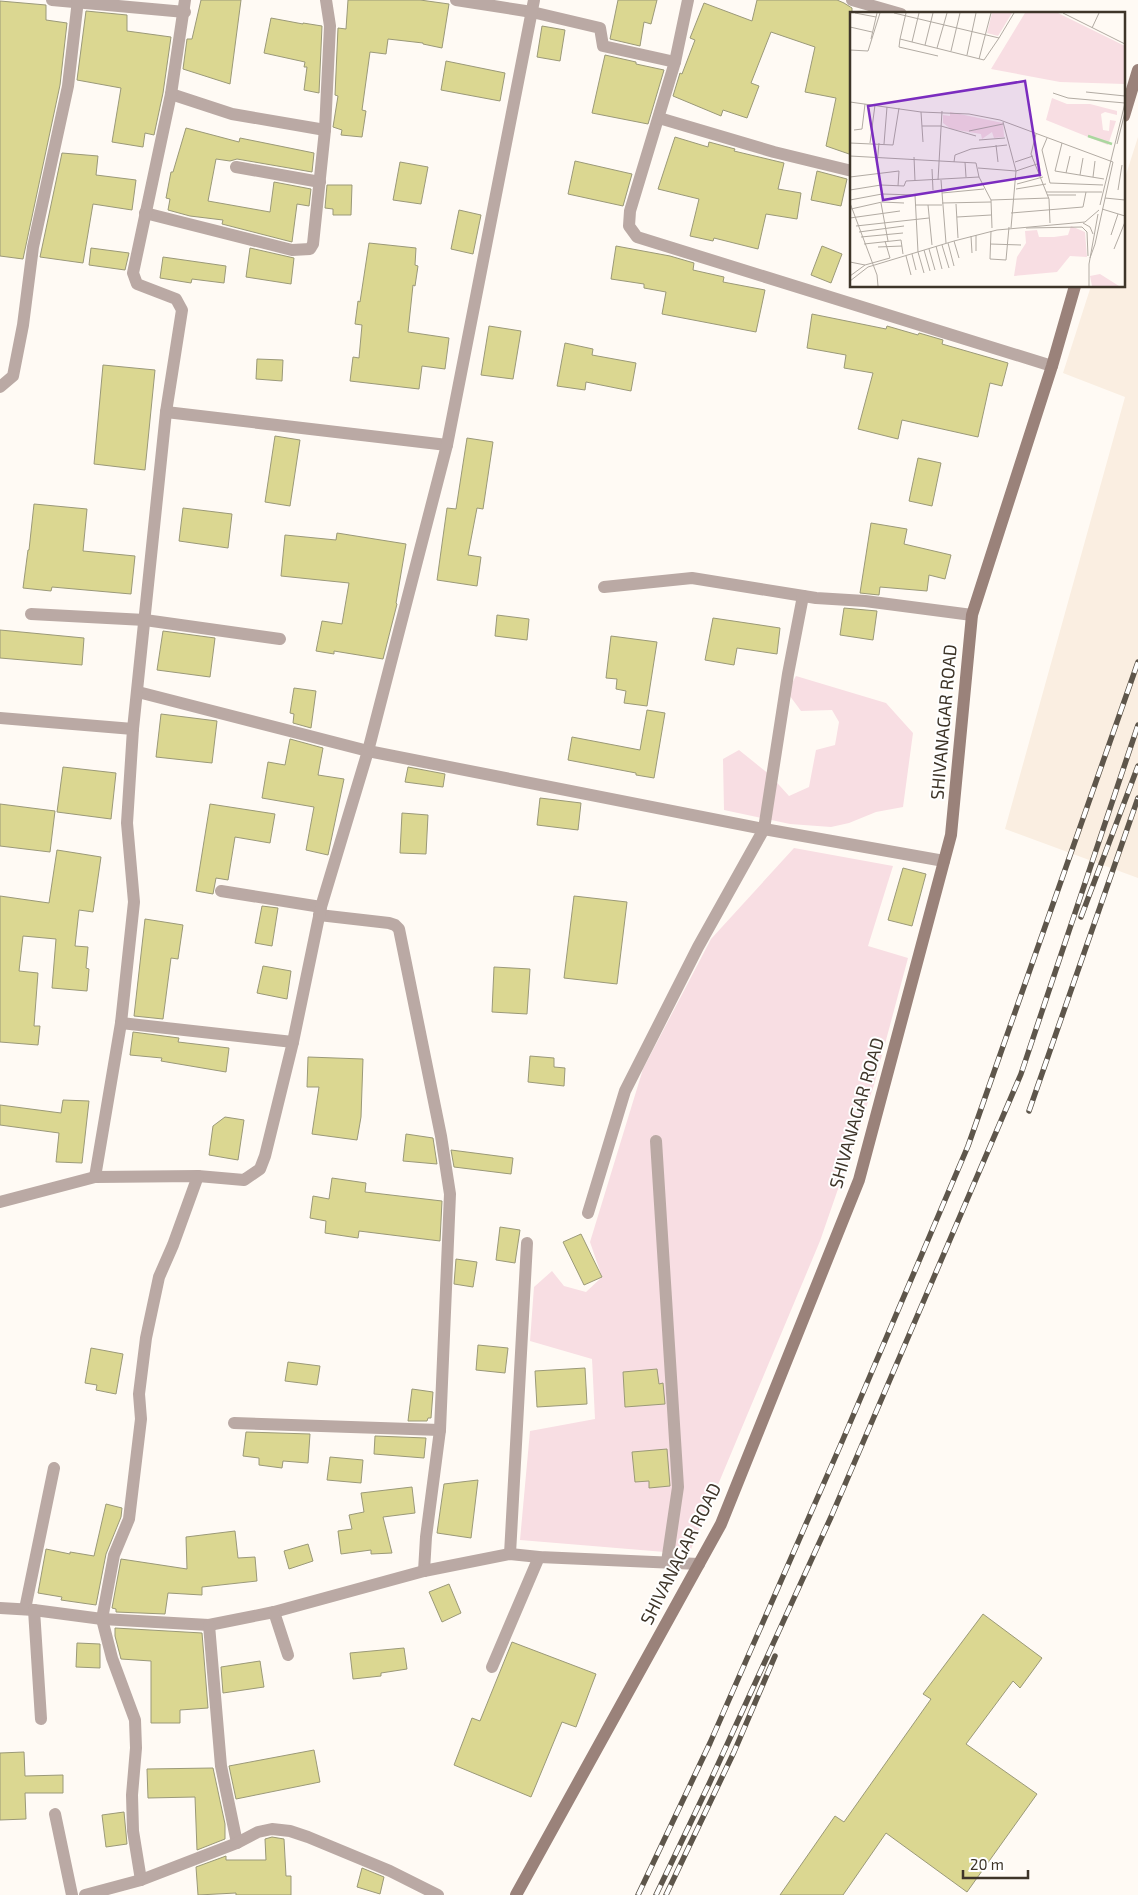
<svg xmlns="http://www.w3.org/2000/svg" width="1138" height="1895" font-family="'Exo 2',sans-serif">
<rect width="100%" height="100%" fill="#fffaf4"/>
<!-- built -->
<path fill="#faeee1" d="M1138,137v741l-133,-49 120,-432 -62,-24 28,-87h33v-105z"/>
<!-- green -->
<g fill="#f8dee3">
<path d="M796,676l90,27 27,30 -10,74 -27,5 -27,11 -18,4 -41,-3 -66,-14 -1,-51 16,-9 31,25 19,21 20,-9 7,-37 19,-5 4,-23 -7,-12 -31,1 -14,-19z"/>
<path d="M794,848l99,18 -25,80 40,12 -34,127 -54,156 -131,313 -169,-14 10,-109 65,-12 -3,-60 -62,-18 4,-54 18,-16 12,15 22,6 16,-15 -12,-35 53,-173 68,-130z"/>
</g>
<!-- building -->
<g fill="#dbd791" stroke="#9b9978">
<path d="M201,0h40l-11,84 -47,-15 4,-30h5z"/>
<path d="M348,0h72l29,4 -7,44 -19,-4v-1l-35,-4 -2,15 -16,-2 -8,58 4,1 -4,26 -21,-2 1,-5 -9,-3 5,-31 -3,-1 3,-67 8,1z"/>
<path d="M618,0h39l-6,24 -7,-2 -4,24 -30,-7z"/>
<path d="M757,0h80l7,3 8,5v147l-26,-9 10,-48 -31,-6 10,-45 -44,-15 -20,51 8,3 -12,32 -24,-8 -2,6 -48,-20 7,-23 2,1 13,-34 -5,-2 14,-35 48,18z"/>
<path d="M0,1l46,4v15l21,3 -7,62 -37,174 -23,-3z"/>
<path d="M86,11l41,4v16l44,6 -8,56 -9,42 -9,-2 -2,14 -31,-5 9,-54 -44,-8z"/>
<path d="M271,18l32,6v-1l19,3 -3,67 -15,-3 3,-23h-3l1,-5 -41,-9z"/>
<path d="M542,26l23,4 -5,31 -23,-4z"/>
<path d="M605,55l31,7v2l28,6 -16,54 -56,-11z"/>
<path d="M446,61l59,12 -5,28 -59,-11z"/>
<path d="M186,128l53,14 1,-4 74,15 -2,19 -75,-13 -7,2 -14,-2 -8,42 62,11 4,-30 37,7 -2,17 -12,-2 -5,38 -70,-18 1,-4 -33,-4 -22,-6 2,-11 -4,-1 5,-26h2z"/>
<path d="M675,137l33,10 1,-5 26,7 -1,2 50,12 -6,26 23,4 -4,26 -31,-5 -8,35 -44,-11 -1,3 -23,-5 9,-37 -41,-10z"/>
<path d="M62,153l36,3 -2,19 40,5 -4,30 -39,-6 -10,59 -43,-6z"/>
<path d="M575,161l57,13 -9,32 -55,-12z"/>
<path d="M400,162l28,5 -7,37 -28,-4z"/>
<path d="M817,171l30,8 -6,27 -30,-6z"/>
<path d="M327,185h25l-1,30h-18v-6l-8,-1z"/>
<path d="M459,210l22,5 -8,39 -22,-5z"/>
<path d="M369,243l47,5 -1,17 3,1 -3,20 -2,-1 -5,47 41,6 -4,31 -23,-3 -3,23 -69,-8 3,-24 6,1 3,-33 -7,-1 3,-23 2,1z"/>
<path d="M616,246l54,10 24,7 -1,7 31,7 -1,5 42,8 -9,42 -94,-18 4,-22 -22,-4v-4l-33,-5z"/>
<path d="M822,246l20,8 -11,29 -20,-8z"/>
<path d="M91,248l38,5 -4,17 -36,-5z"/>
<path d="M250,248l44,10 -3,26 -45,-7z"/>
<path d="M163,257l63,9 -2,17 -32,-4 -1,4 -31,-5z"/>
<path d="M812,314l74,15 1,-3 31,9 1,-2 24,7 -1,4 66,19 -6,23 -12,-3 -12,54 -76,-17 -4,19 -40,-10 15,-56 -29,-5 2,-13 -39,-7z"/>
<path d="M489,326l32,5 -8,48 -32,-4z"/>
<path d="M565,343l28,6 -1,6 44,8 -5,28 -45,-9 -1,8 -28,-4z"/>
<path d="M257,359l26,1 -1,21 -26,-2z"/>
<path d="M103,365l52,5 -10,100 -51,-6z"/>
<path d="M275,436l25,4 -10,66 -25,-4z"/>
<path d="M467,438l26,4 -10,67 -6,-1 -9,47 13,2 -4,29 -40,-6 10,-72 9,1z"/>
<path d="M918,458l23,5 -9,43 -23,-5z"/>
<path d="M34,504l53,5 -4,42 52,5 -4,38 -79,-7 -1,4 -28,-3 5,-38h1z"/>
<path d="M183,508l49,6 -4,34 -49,-7z"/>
<path d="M871,523l36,6 -3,15 47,11 -6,24 -16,-4 -2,16 -47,-4 -1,8 -19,-2z"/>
<path d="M337,533l69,11 -10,59 1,1 -14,55 -49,-8v3l-18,-3 6,-30 20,3 7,-41 -68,-7 4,-41 51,5z"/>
<path d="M844,608l33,3 -4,29 -33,-5z"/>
<path d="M497,615l32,4 -2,21 -32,-4z"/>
<path d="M713,618l67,10 -3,26 -40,-6 -3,17 -29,-5z"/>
<path d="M0,630l84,8 -2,27 -82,-7z"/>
<path d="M163,631l52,7 -5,39 -53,-7z"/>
<path d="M611,636l46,6 -10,64 -23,-3 2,-12 -10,-2 1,-10 -11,-1z"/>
<path d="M294,688l22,3 -5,37 -18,-5 1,-9 -4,-1z"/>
<path d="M647,710l18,3 -11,65 -18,-3v-2l-68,-13 4,-23 68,13z"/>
<path d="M161,714l56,7 -5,42 -56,-6z"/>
<path d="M290,739l33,9 -5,27 26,4 -16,76 -22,-5 8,-43 -52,-9 6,-36 17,3z"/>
<path d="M63,767l53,6 -5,46 -54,-7z"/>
<path d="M408,767l37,7 -2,13 -38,-5z"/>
<path d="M540,798l41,5 -3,27 -41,-5z"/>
<path d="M0,804l55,7 -5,41 -50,-6z"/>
<path d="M210,804l65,10 -5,29 -35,-6 -7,43 -12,-2 -3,16 -17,-3z"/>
<path d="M402,813l26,2 -2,39 -26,-1z"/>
<path d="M57,850l44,7 -8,55 -14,-2 -4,36 13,1 -2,21 3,1 -2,22 -35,-3 4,-49 -33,-3 -4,35 19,2 -4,53h6l-2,19 -38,-3v-146l49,7z"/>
<path d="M903,868l23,6 -14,52 -24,-6z"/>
<path d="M574,896l53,6 -10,82 -53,-6z"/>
<path d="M262,906l16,2 -6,38 -17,-3z"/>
<path d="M145,919l38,6 -5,34 -7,-1 -8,61 -29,-3z"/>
<path d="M263,966l28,5 -4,28 -30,-6z"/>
<path d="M494,967l36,2 -3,45 -35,-2z"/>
<path d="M133,1032l46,6 -1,4 51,6 -3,24 -65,-11 1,-3 -32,-3z"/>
<path d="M530,1056l24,2v9l11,1 -1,18 -36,-4z"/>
<path d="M308,1057l55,2 -2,58 -4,23 -45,-6 7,-47h-12z"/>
<path d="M63,1100l26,1 -7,62 -26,-1 3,-29 -59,-8v-20l61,8z"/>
<path d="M225,1117l19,3 -6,40 -29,-5 4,-29z"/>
<path d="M406,1134l27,4 4,26 -34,-3z"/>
<path d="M451,1150l62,8 -2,16 -57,-7z"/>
<path d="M332,1178l34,5 -1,9 77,9 -2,40 -81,-10 -1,7 -33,-5 1,-12 -16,-3 3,-22 16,3z"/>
<path d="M500,1227l20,3 -5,33 -19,-3z"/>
<path d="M581,1234l21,43 -18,8 -21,-43z"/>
<path d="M456,1259l21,3 -4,25 -19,-3z"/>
<path d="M478,1345l30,3 -3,25 -29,-3z"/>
<path d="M91,1348l32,6 -7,40 -20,-4 1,-5 -12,-2z"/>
<path d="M288,1362l32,4 -3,19 -32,-4z"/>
<path d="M585,1368l2,36 -50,3 -2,-36z"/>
<path d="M657,1369l2,15 4,-1 2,21 -40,3 -2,-35z"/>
<path d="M412,1389l21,3 -2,26h-3l-1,3h-19z"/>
<path d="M246,1432l64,2 -2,29 -25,-2 -1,7 -23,-3v-7l-16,-2z"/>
<path d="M375,1436l51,2 -2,20 -50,-4z"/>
<path d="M667,1449l3,37 -21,2v-7l-14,1 -3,-30z"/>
<path d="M330,1457l33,3 -2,23 -34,-3z"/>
<path d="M478,1480l-7,58 -34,-5 7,-49z"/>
<path d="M412,1487l3,26 -32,4 9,36 -21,1v-4l-30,4 -3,-23 14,-2 -3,-14 15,-3 -3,-19z"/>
<path d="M106,1504l16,4 -1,9 -15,37 -10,51 -35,-5 1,-3 -24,-4 8,-44 24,5v-2l24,4z"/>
<path d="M235,1531l3,27 17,-1 2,24 -55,6v8l-34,-2 -3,21 -49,-2v-3l-4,-1 9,-49 66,10 -1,-32z"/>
<path d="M308,1544l5,17 -24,8 -5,-18z"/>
<path d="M449,1584l12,29 -19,9 -13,-30z"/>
<path d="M983,1614l59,44 -22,30 -7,-7 -47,63 71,50 -70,98 -81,-59 -43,62h-63l55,-79 9,6 87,-123 -8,-5z"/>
<path d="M115,1628l87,5 6,75 -28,2v13h-29v-62l-30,-2 -6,-23z"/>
<path d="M512,1642l84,32 -20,53 -14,-5 -31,75 -77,-32 18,-47 8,3z"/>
<path d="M77,1643l23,1v24l-24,-1z"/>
<path d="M404,1648l3,21 -26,4v3l-28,3 -3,-26z"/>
<path d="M260,1661l4,26 -41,6 -2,-26z"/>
<path d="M314,1750l6,32 -84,17 -7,-33z"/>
<path d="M24,1752l1,24 38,-1v18h-38l1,26 -26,1v-67z"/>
<path d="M213,1768l12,56v15l-28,11 -2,-53 -47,1 -1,-29z"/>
<path d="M124,1812l3,32 -21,3 -4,-32z"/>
<path d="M272,1837l12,2 2,37h5v19h-55v-2l-38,2 -2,-28 30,-11v4h40l-1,-21z"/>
<path d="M362,1868l22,9 -4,17 -23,-7z"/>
</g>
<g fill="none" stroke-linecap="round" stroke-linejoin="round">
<!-- street -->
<g stroke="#baa9a4" stroke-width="12">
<path d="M52,0l133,12"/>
<path d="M456,0l76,12 68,16 3,18 72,16"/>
<path d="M688,0l-13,62 -45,149 -1,15 8,11 415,129"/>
<path d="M852,0l49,14"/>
<path d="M171,94l61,20 93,16"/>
<path d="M659,118l115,34 78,19"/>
<path d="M236,167l84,15"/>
<path d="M145,213l147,37 18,-1 3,-5 12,-114 5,-104 -4,-26"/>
<path d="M0,387l13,-11 10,-51 10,-78 35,-161 10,-86"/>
<path d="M166,412l281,33"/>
<path d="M604,587l88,-9 124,20 49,3 107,14"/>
<path d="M31,614l114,6 135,19"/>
<path d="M138,692l230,59 396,78 180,32"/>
<path d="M0,718l133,11"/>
<path d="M221,891l100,16"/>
<path d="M319,915l70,8 6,2 4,4 42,207 9,58 -10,236 -14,107 -2,34"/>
<path d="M121,1023l172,19"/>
<path d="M656,1141l22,346 -11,75"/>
<path d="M95,1177l26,-154 13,-121 -7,-79 6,-94 33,-317 16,-102 -6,-11 -39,-15 -4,-11 38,-179 14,-94"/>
<path d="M0,1202l95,-25 103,-1 46,4 16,-11 5,-13 28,-114 28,-135 47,-156 79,-306 87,-445"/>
<path d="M588,1213l37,-122 73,-144 66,-118 24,-155 15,-78"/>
<path d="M234,1423l206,7"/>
<path d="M510,1554l17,-311"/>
<path d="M0,1608l34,2 68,9 107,6 65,-13 150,-41 86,-17 29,3 160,7"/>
<path d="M25,1609l29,-141"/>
<path d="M34,1610l7,109"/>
<path d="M274,1612l14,43"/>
<path d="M209,1625l12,141 16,77"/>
<path d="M492,1667l47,-110"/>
<path d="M55,1814l17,81"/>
<path d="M141,1880l-8,-49 -1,-36 4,-47 -1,-28 -23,-62 -10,-39 12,-64 15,-36 12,-100 -2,-25 7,-56 13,-61 14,-32 25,-69"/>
<path d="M85,1895l56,-15 96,-37 21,-11 14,-3 18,2 18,6 82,34 48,24"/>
</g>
<!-- secondary -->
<g stroke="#9a827a" stroke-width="12">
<path d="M1124,116l14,-46"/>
<path d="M516,1895l205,-371 138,-344 92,-345 21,-220 80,-249 23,-80"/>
</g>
<!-- rail casing -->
<g stroke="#5e564b" stroke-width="5.5">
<g id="rail">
<path d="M1081,917l57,-151"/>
<path d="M1029,1111l109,-313"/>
<path d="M638,1895l72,-152 131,-299 127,-298 170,-484"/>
<path d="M656,1895l53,-111 122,-267 190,-443 117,-349"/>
<path d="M666,1895l68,-143 41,-96"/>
</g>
</g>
<!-- rail -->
<use href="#rail" stroke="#fff" stroke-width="4" stroke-dasharray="11" stroke-linecap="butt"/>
</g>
<g text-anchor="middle" stroke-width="4" stroke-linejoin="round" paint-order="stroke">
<!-- street labels -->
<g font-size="18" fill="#3e3529" stroke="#fff">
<text transform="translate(944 722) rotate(-85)" y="6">SHIVANAGAR ROAD</text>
<text transform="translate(857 1113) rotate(-74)" y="6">SHIVANAGAR ROAD</text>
<text transform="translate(681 1554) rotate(-63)" y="6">SHIVANAGAR ROAD</text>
</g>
</g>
<!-- overview -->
<g transform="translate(850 12)">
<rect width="275" height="275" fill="#fffaf4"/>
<path d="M142,1h20l-14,23 -11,-3zM175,1h33l67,33v38l-65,-2 -69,-13zM202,86l15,6h23l27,7v4l-12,-3 -4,2 2,16 6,1 1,-11 6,1 -8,24 -62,-25zM100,100l53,11 1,14 -10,1 -2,-6 -10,7 -1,-5 -30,-5 -8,-6v-8l7,1zM221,214l14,6 2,25 -17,-1 -13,16 -43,4 3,-19 9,-14 -1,-12 12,-1 2,7h15l14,-2zM250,262l19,12h-27l-2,-10z" fill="#f8dee3"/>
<path fill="none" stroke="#abd79f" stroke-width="2.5" d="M238,124l24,8"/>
<path fill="none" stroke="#b2aba3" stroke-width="1" d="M5,1l21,4M44,1l105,25 15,-25M56,1l-6,26 84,21 15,-22M213,1l62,31M0,15l22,5M242,16l7,-15M21,27l6,-26M50,27l-1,8 39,9M62,30l7,-29M75,33l8,-32M87,36l10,-35M0,38l18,1 12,-38M101,39l9,-38M117,43l9,-42M129,47l12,-46M236,80l39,4M203,81l15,5 57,5M0,90l71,10 48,2 31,6 113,42 -18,82 -5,14M71,100l2,30M153,110l13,49 -5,57M72,114h19l35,10M4,118l8,-1 3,-25M119,119l34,-7M186,122l-5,20 18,45 1,24M197,126l-5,12 8,33 53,2M129,128l26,-2M0,131l43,2 6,-37M20,131l5,-38M212,131l-7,28 49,8M34,132l3,-37M267,132l8,-32M146,133l2,17M0,144l126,7 3,14 12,23 1,28M64,145l1,24M104,150l1,-7 16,-6 36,-4M115,150l1,15M165,150l18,-6M27,153l2,-22M128,156l38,3 21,-7M82,157l1,21M216,161l4,-17M230,163l3,-17M0,165l49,-6 -1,15M243,165l2,-16M88,168l4,-69M91,168l5,63M167,172l26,-7M166,177l30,-5M0,178l31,-5 23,1 2,-5 73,-4M268,178l4,-25M196,180h56M92,181l42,-4M197,183h29M255,186l20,2M0,188l32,-6 33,1 3,57 6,21M141,188l58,-2M0,191l27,72 1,11M31,191l7,38M92,191l49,-1M106,192l2,34M65,193h27M78,193l4,40M250,193l25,-102M1,197l31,-7 22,1M252,197l23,7M161,201l72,-6 3,-15M107,205l34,-2M0,206l50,-7M233,211l7,4 3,7M6,214l73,-8M176,216l56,-1 5,5 1,24M141,219l-1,28 16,1 3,-33M9,220l45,-6M261,223l7,-21M121,224l1,17M11,225l42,-4M35,229l5,17M104,229l5,17M98,231l6,23M14,232l37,-4 2,14M140,232l31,1M92,233l7,23M86,234l6,23M28,235l24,-1M79,237l6,21M264,237l11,-27M74,238l6,21M126,239v-16M62,242l4,16M56,244l5,19M0,250l15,3M0,264l15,-11 25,-7M0,269l18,-14 86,-26 43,-11 88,-8 14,-12M239,274v-22l9,-50"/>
<path fill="#7b2cbf" fill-opacity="0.15" stroke="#7b2cbf" stroke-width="2.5" d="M175,69l15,94 -157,25 -15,-94z"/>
<rect width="275" height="275" fill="none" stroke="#3e3529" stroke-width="2.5"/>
</g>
<!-- scale -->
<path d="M963 1870v8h65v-8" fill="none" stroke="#3e3529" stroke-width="2.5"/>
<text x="970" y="1870" font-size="15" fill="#3e3529" stroke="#ffffff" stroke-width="4" paint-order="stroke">20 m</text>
</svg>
